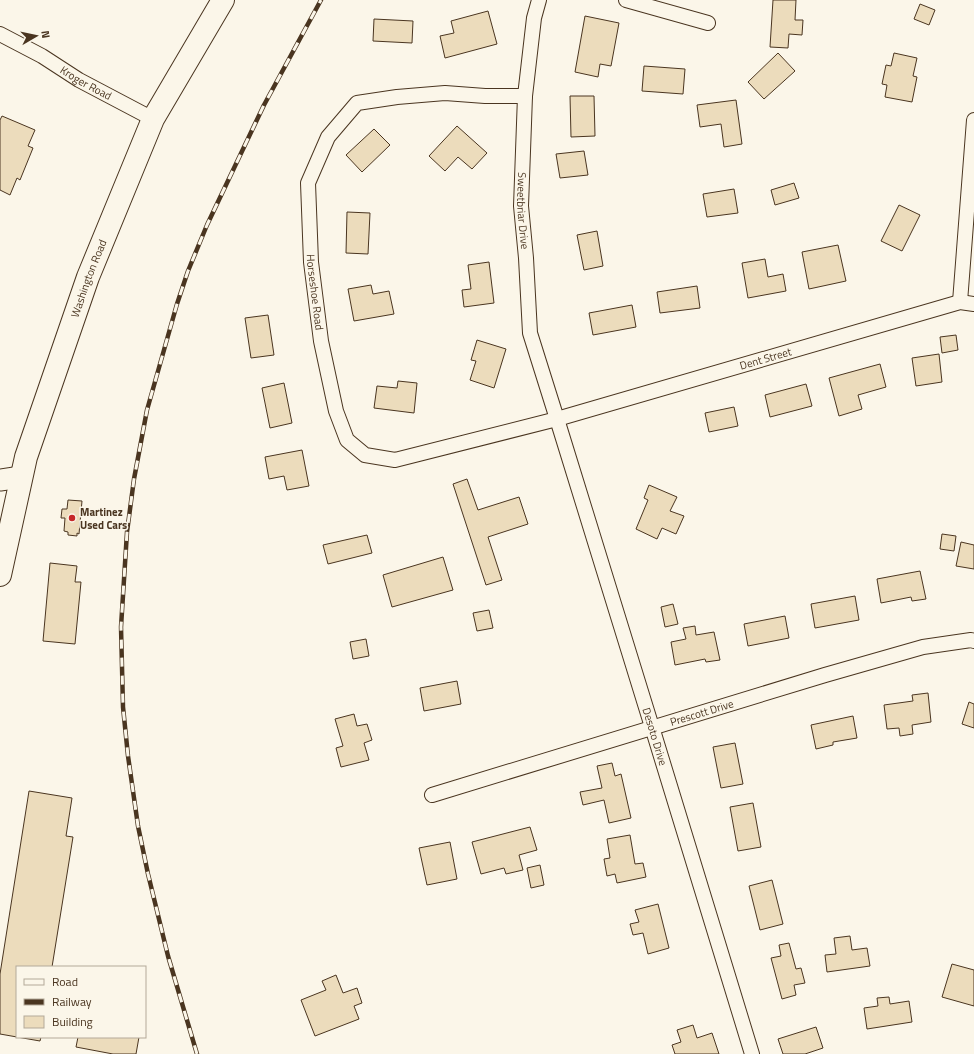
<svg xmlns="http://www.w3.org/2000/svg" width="974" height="1054" font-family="'Titillium Web',sans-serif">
<rect width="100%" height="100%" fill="#fbf6e9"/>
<!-- building -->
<g fill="#ecdcbc" stroke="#4a3520">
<path d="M773,0h23l-1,20h8l-1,15 -13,-1 -1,14 -18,-1z"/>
<path d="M920,4l15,6 -6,15 -15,-6z"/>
<path d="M488,11l9,33 -52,14 -5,-22 14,-3 -3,-12z"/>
<path d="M585,16l34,7 -8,43 -11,-2 -2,13 -23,-5z"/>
<path d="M374,19l39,2 -1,22 -39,-2z"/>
<path d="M778,53l17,18 -31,28 -16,-17z"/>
<path d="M894,53l23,5 -4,18 4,1 -5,25 -27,-5 2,-12 -5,-1 4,-19 5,1z"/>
<path d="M644,66l41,3 -2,25 -41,-3z"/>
<path d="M570,96h24l1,40 -24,1z"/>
<path d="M736,100l6,44 -18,3 -3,-23 -21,3 -3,-22z"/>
<path d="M2,116l33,14 -7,16 5,2 -13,32 -3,-2 -7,17 -10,-5v-70z"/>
<path d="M457,126l30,27 -15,16 -14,-12 -13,14 -16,-15z"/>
<path d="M374,129l16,16 -28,27 -16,-17z"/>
<path d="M584,151l4,24 -28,3 -4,-24z"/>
<path d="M794,183l5,15 -24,7 -4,-15z"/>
<path d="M734,189l4,24 -31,4 -4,-23z"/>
<path d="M899,205l21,10 -18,36 -21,-10z"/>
<path d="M347,212l23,1 -2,41 -22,-1z"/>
<path d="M597,231l6,35 -19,4 -7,-35z"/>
<path d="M838,245l8,36 -37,8 -7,-37z"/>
<path d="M765,259l3,18 15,-3 3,17 -38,7 -6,-35z"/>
<path d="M489,262l5,41 -30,4 -2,-17 9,-1 -3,-24z"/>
<path d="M371,285l2,9 16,-3 5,23 -40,7 -6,-32z"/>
<path d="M697,286l3,22 -40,5 -3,-21z"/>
<path d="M632,305l4,22 -43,8 -4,-22z"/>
<path d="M268,315l6,40 -23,3 -6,-40z"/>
<path d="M956,335l2,15 -16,3 -2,-16z"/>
<path d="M477,340l29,9 -12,39 -24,-8 6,-19 -5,-1z"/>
<path d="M939,354l3,28 -26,4 -4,-28z"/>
<path d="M880,364l6,23 -28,8 4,14 -23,7 -10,-38z"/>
<path d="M398,381l19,2 -3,30 -40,-5 3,-22 20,2z"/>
<path d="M284,383l8,40 -22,5 -8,-40z"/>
<path d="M806,384l6,22 -42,11 -5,-22z"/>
<path d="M734,407l4,19 -29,6 -4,-19z"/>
<path d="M302,450l7,36 -22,4 -3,-14 -15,3 -4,-22z"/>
<path d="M467,479l11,31 41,-13 9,27 -40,13 14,43 -16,5 -33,-101z"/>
<path d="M649,485l28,12 -7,14 14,5 -8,18 -14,-6 -5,11 -21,-10 12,-29 -4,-2z"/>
<path d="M68,500l14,1 -3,33 -2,-1v3l-9,-1v-3l-4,-1 1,-13h-4l1,-9h5z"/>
<path d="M942,534l14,2 -2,15 -14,-2z"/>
<path d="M367,535l5,18 -44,11 -5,-19z"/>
<path d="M961,542l13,3v24l-18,-3z"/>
<path d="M443,557l10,33 -61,17 -9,-32z"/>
<path d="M50,563l27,3 -2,16h6l-6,62 -32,-3z"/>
<path d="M920,571l6,28 -14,2 -1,-4 -30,6 -4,-24z"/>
<path d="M855,596l4,24 -44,8 -4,-24z"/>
<path d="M673,604l5,20 -13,3 -4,-20z"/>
<path d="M489,610l4,18 -16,3 -4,-18z"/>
<path d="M785,616l4,22 -41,8 -4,-22z"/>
<path d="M695,626l1,9 18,-3 6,28 -14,2 -1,-3 -30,6 -4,-23 15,-3 -3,-11z"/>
<path d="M366,639l3,17 -16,3 -3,-17z"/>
<path d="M457,681l4,23 -37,7 -4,-23z"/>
<path d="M928,693l3,29 -19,3 1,9 -13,2 -1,-8 -12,1 -3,-24 29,-4 -1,-6z"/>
<path d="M969,702l5,2v24l-12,-4z"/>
<path d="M354,714l3,12 10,-2 5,16 -8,3 5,17 -28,7 -5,-19 7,-2 -8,-27z"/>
<path d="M853,716l4,22 -24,4v3l-17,4 -5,-24z"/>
<path d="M735,743l8,41 -22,4 -8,-41z"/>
<path d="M612,763l3,13 6,-2 10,44 -22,5 -5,-23 -21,5 -3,-13 22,-4 -5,-22z"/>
<path d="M29,791l43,7 -6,38 7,1 -21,130h-35v70l-17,-3v-60z"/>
<path d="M753,803l8,44 -23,4 -8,-44z"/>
<path d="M530,827l7,23 -18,5 4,15 -17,4 -2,-6 -23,6 -9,-32z"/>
<path d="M630,835l5,29 8,-1 3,14 -29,6 -2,-9 -8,2 -3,-17 6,-1 -3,-19z"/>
<path d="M450,842l7,37 -30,6 -8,-37z"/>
<path d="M540,865l4,20 -13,3 -4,-20z"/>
<path d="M772,880l11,44 -23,6 -11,-44z"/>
<path d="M658,904l11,44 -21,6 -5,-21 -10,2 -3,-11 9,-2 -4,-12z"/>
<path d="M850,936l2,14 15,-2 3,18 -43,6 -2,-17 11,-1 -2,-16z"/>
<path d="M789,943l7,26 5,-1 4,15 -11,2 2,10 -14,4 -11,-41 10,-2 -2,-11z"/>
<path d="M952,964l22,6v36l-32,-9z"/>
<path d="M336,975l7,18 14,-5 5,15 -8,3 5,13 -44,17 -14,-36 25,-10 -4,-9z"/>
<path d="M889,997l1,7 19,-3 3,21 -45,7 -3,-21 14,-2 -1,-8z"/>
<path d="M693,1025l4,13 15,-5 7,21h-44l-3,-9 9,-3 -4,-12z"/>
<path d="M816,1027l7,21 -18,6h-22l-5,-15z"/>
<path d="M17,1037h24l-1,4z"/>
<path d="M78,1037h61l-3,17h-23l-37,-7z"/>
</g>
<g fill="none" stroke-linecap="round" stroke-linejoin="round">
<!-- minor casing -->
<g stroke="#4a3520" stroke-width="16">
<g id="minor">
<path id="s1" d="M539,0l-5,18 -9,78 -4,110 5,52 4,75 27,86 95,308 100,327"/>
<path d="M626,0l82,23"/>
<path id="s2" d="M0,34l42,22 37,24 74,39"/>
<path id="s3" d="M525,96h-40l-40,-3 -48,4 -40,6 -29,34 -20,46 3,79 10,79 15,70 11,29 18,15 30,5 162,-41 403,-117 14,2"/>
<path d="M960,302l14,-182"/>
<path id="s4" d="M432,795l393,-120 98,-28 48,-7 3,1"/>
</g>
</g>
<!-- secondary casing -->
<g stroke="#4a3520" stroke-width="23">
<path id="secondary" d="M0,480l21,-3"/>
</g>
<!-- primary casing -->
<g stroke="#4a3520" stroke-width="24">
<g id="primary">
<path id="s5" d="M0,575l26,-118 62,-180 65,-158 70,-119"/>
</g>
</g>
<!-- minor -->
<use href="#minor" stroke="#fbf6e9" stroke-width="14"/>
<!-- secondary -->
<use href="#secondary" stroke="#fbf6e9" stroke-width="21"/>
<!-- primary -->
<use href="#primary" stroke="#fbf6e9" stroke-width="22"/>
<!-- rail casing -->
<g stroke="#4a3520" stroke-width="4.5">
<path id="rail" d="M197,1054l-29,-98 -20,-82 -10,-48 -10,-70 -5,-49 -2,-80 6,-95 7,-53 13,-69 30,-106 11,-33 19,-46 57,-120 57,-105"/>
</g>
<!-- rail -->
<use href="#rail" stroke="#fbf6e9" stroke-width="3" stroke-dasharray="9" stroke-linecap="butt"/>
</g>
<!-- markers -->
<circle fill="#c62828" stroke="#fbf6e9" stroke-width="1.5" cx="72" cy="518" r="4"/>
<g text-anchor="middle" stroke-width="3" stroke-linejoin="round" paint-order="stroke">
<!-- street labels -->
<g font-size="11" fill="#4a3520" stroke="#fbf6e9">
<text dy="4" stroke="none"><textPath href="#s2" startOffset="99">Kroger Road</textPath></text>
<text dy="4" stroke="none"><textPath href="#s1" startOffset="212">Sweetbriar Drive</textPath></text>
<text dy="4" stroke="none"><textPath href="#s5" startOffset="310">Washington Road</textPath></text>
<text dy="4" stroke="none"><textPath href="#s3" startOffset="373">Horseshoe Road</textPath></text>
<text dy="4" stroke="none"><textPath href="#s3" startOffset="963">Dent Street</textPath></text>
<text dy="4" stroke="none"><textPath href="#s4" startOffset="282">Prescott Drive</textPath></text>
<text dy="4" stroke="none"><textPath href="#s1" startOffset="757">Desoto Drive</textPath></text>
</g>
<!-- poi labels -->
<g font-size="11" font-weight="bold" fill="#4a3520" stroke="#fbf6e9" text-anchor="start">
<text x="80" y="516">Martinez<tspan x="80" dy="13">Used Cars</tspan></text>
</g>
</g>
<!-- legend -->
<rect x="16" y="966" width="130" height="72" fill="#fbf6e9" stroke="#b4a999"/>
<rect x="24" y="979" width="20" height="6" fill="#fbf6e9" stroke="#b4a999"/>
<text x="52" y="986" font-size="12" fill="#4a3520">Road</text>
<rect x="24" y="999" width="20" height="6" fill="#4a3520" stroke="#b4a999"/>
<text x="52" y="1006" font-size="12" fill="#4a3520">Railway</text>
<rect x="24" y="1016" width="20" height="12" fill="#ecdcbc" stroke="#b4a999"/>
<text x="52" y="1026" font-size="12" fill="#4a3520">Building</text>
<!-- north arrow -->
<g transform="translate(36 36) rotate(81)" stroke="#fbf6e9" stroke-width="3" paint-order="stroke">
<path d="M0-3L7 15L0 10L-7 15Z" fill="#4a3520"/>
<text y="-6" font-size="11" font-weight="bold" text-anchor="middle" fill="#4a3520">N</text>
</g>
</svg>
